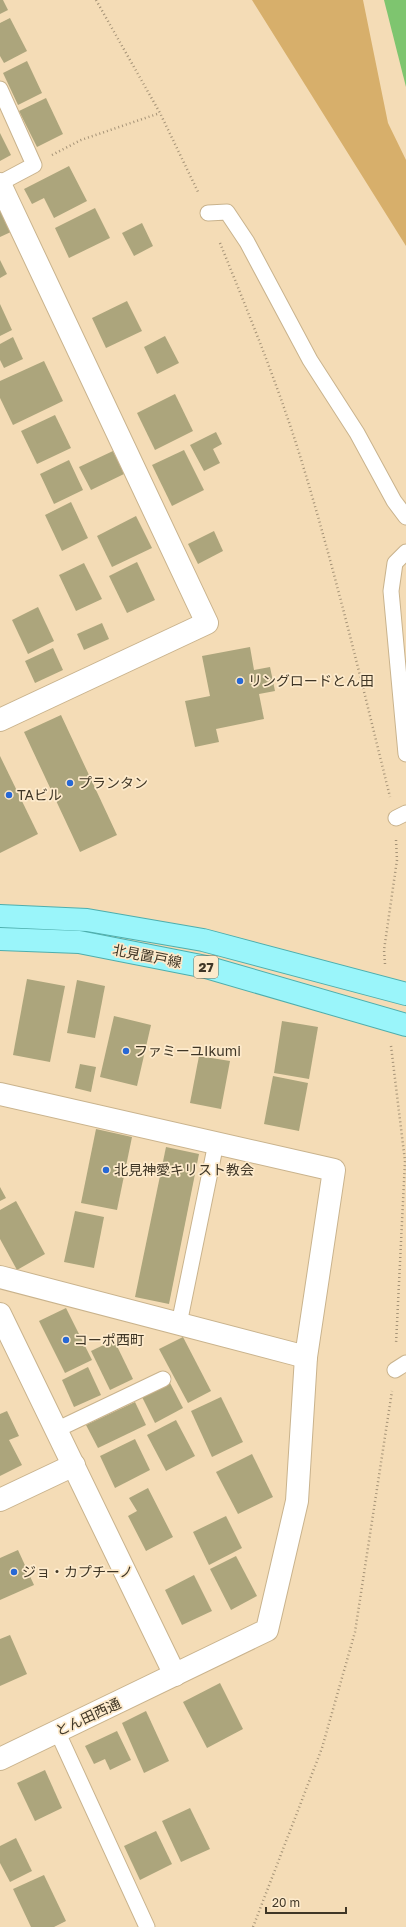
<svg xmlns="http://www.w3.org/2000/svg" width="406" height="1927" font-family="'Golos Text','Noto Sans JP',sans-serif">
<rect width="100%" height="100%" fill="#f4dcb6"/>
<!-- green -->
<path fill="#d7af6b" d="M252,0h111l25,123 18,37v86z"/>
<!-- water -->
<path fill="#7ec56f" d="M384,0h22v87z"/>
<!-- building -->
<g fill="#aca57c">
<path d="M0,0h3l5,10 -8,4z"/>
<path d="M10,18l17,33 -23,12 -4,-7v-33z"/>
<path d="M27,61l15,32 -24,12 -15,-32z"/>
<path d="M46,98l17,36 -26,13 -18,-36z"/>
<path d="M0,133l11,22 -11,6z"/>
<path d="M69,166l18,35 -33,17 -10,-20 -12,6 -8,-15z"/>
<path d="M0,204l13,27 -13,6z"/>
<path d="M95,208l15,30 -41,20 -14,-30z"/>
<path d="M142,223l11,23 -19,10 -12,-23z"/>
<path d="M0,260l7,14 -7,4z"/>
<path d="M127,301l15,30 -36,17 -14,-30z"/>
<path d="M0,304l12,26 -12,6z"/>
<path d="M165,336l14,27 -22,11 -13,-27z"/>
<path d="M13,337l10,22 -19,9 -4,-8v-16z"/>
<path d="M44,361l19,40 -50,24 -13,-27v-17z"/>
<path d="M175,394l18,37 -38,19 -18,-37z"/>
<path d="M55,415l16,33 -34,16 -16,-33z"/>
<path d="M216,432l6,12 -9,5 7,14 -16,8 -14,-26z"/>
<path d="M184,450l20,40 -32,16 -20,-41z"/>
<path d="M113,451l11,23 -33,16 -12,-23z"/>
<path d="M69,460l14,30 -29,14 -14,-30z"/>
<path d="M71,502l17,36 -26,13 -17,-36z"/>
<path d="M136,516l16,32 -40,19 -15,-31z"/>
<path d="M214,531l9,20 -25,13 -10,-20z"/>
<path d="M137,562l18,38 -28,13 -18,-37z"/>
<path d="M84,563l18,36 -26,12 -17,-36z"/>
<path d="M38,607l16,34 -26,13 -16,-34z"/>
<path d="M102,623l7,16 -25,11 -7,-16z"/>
<path d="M250,647l4,23 16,-3 5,24 -16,3 5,25 -48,10 3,13 -24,5 -10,-46 25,-5 -8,-40z"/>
<path d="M53,648l10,22 -28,13 -10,-22z"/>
<path d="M61,715l56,120 -37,17 -56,-120z"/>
<path d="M0,756l38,78 -38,19z"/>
<path d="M27,979l38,7 -15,76 -37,-7z"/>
<path d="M77,980l28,6 -10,52 -28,-5z"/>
<path d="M114,1016l37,9 -14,61 -37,-9z"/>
<path d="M282,1021l36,6 -9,52 -35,-6z"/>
<path d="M199,1056l31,5 -9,48 -31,-6z"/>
<path d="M80,1064l16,3 -5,25 -16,-4z"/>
<path d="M273,1076l35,7 -9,48 -35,-7z"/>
<path d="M96,1129l36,8 -15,73 -36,-7z"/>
<path d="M166,1147l33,7 -30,150 -34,-7z"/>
<path d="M0,1187l6,11 -6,3z"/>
<path d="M16,1201l29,53 -28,16 -17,-31v-29z"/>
<path d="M75,1211l29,6 -10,51 -30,-6z"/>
<path d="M66,1308l26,52 -27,13 -26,-52z"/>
<path d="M183,1337l28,54 -23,12 -29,-54z"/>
<path d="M114,1340l19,39 -23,11 -19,-39z"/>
<path d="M88,1367l13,28 -27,12 -12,-27z"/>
<path d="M170,1383l13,25 -28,15 -13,-26z"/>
<path d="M221,1397l22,45 -31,15 -21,-46z"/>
<path d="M135,1402l11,23 -48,23 -12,-23z"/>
<path d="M7,1411l12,25 -10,4 13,25 -22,11v-62z"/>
<path d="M176,1420l19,36 -29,15 -19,-36z"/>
<path d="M135,1439l15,31 -35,18 -15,-32z"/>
<path d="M252,1454l21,43 -35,17 -22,-42z"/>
<path d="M148,1488l25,49 -27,14 -18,-35 9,-5 -8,-13z"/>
<path d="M226,1516l16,32 -33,17 -16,-33z"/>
<path d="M18,1550l16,35 -34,15v-42z"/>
<path d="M236,1556l21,40 -26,14 -21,-41z"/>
<path d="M194,1575l18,36 -30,14 -17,-35z"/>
<path d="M10,1635l17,39 -27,12v-47z"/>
<path d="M220,1683l23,46 -36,19 -24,-46z"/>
<path d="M146,1711l23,50 -25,12 -22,-50z"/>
<path d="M117,1731l14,29 -21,10 -5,-11 -11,5 -9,-18z"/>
<path d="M45,1770l17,38 -27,13 -18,-38z"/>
<path d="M190,1808l20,41 -29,13 -19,-41z"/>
<path d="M156,1831l16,33 -32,16 -16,-34z"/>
<path d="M16,1838l16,33 -22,11 -10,-19v-17z"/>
<path d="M44,1875l22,46 -12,6h-23l-18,-38z"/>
</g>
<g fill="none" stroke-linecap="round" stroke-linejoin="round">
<!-- service casing -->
<g stroke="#c9b38d" stroke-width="17">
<g id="service">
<path d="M0,89l34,76 -34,18"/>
<path d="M208,213l19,-1 20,30 63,118 47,73 37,68 12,16"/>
<path d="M406,552l-11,11 -4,28 15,163"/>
<path d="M396,818l10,-5"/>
<path d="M179,1324l37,-181"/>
<path d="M395,1370l11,-7"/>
<path d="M56,1430l107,-51"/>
<path d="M57,1731l90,196"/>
</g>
</g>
<!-- minor casing -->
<g stroke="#c9b38d" stroke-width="24">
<g id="minor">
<path d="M0,184l207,439 -207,97"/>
<path d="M0,1094l334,76 -28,187 -9,144 -30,129 -267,129"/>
<path d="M0,1277l306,80"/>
<path d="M0,1314l175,361"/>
<path d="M0,1500l74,-35"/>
</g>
</g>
<!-- primary casing -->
<g stroke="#4eaead" stroke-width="24">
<g id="primary">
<path d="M0,916l87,4 116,20 203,54"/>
<path d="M0,939l79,3 127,25 200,58"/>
</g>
</g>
<!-- path -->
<g stroke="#a59377" stroke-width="2.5" stroke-dasharray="1 3" stroke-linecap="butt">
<path d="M96,0l64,113 39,81"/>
<path d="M52,155l29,-15 79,-27"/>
<path d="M220,243c30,74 61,149 84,226 33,109 59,219 86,328"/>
<path d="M385,964l-1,-14 13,-90 -1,-20"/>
<path d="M391,1046l14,115 -9,183"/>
<path d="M253,1927l69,-179 33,-116 37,-241"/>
</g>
<!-- service -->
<use href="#service" stroke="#fff" stroke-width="15"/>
<!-- minor -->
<use href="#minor" stroke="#fff" stroke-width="22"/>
<!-- primary -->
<use href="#primary" stroke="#9af5fa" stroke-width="22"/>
</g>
<!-- markers -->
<g fill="#2768d5" stroke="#fdeacb" stroke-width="1.5">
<circle cx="240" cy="681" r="4"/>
<circle cx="70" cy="783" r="4"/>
<circle cx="9" cy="795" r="4"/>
<circle cx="126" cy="1051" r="4"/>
<circle cx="106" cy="1170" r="4"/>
<circle cx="66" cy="1340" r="4"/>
<circle cx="14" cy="1572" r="4"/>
</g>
<g text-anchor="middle" stroke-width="3.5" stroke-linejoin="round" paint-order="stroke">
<!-- shield labels -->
<rect fill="#fdeacb" stroke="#786c58" stroke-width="1" x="194" y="956" width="24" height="22" rx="3"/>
<g font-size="13" font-weight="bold" fill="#3f3626">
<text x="206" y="972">27</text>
</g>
<!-- poi labels -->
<g font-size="14" fill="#3f3626" stroke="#fdeacb" text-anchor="start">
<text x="248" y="686">リングロードとん田</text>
<text x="78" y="788">プランタン</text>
<text x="17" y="800">TAビル</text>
<text x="134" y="1056">ファミーユIkumi</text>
<text x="114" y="1175">北見神愛キリスト教会</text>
<text x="74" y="1345">コーポ西町</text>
<text x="22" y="1577">ジョ・カプチーノ</text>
</g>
<!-- street labels -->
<g font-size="14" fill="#3f3626" stroke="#fdeacb">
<text transform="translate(147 956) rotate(11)" y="5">北見置戸線</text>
<text transform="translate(88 1717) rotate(-25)" y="5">とん田西通</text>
</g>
</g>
<!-- scale -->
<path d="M266 1907v6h80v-6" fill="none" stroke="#3f3626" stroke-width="2"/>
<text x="272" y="1907" font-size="12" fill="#3f3626" stroke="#fdeacb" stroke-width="3" paint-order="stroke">20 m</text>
</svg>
